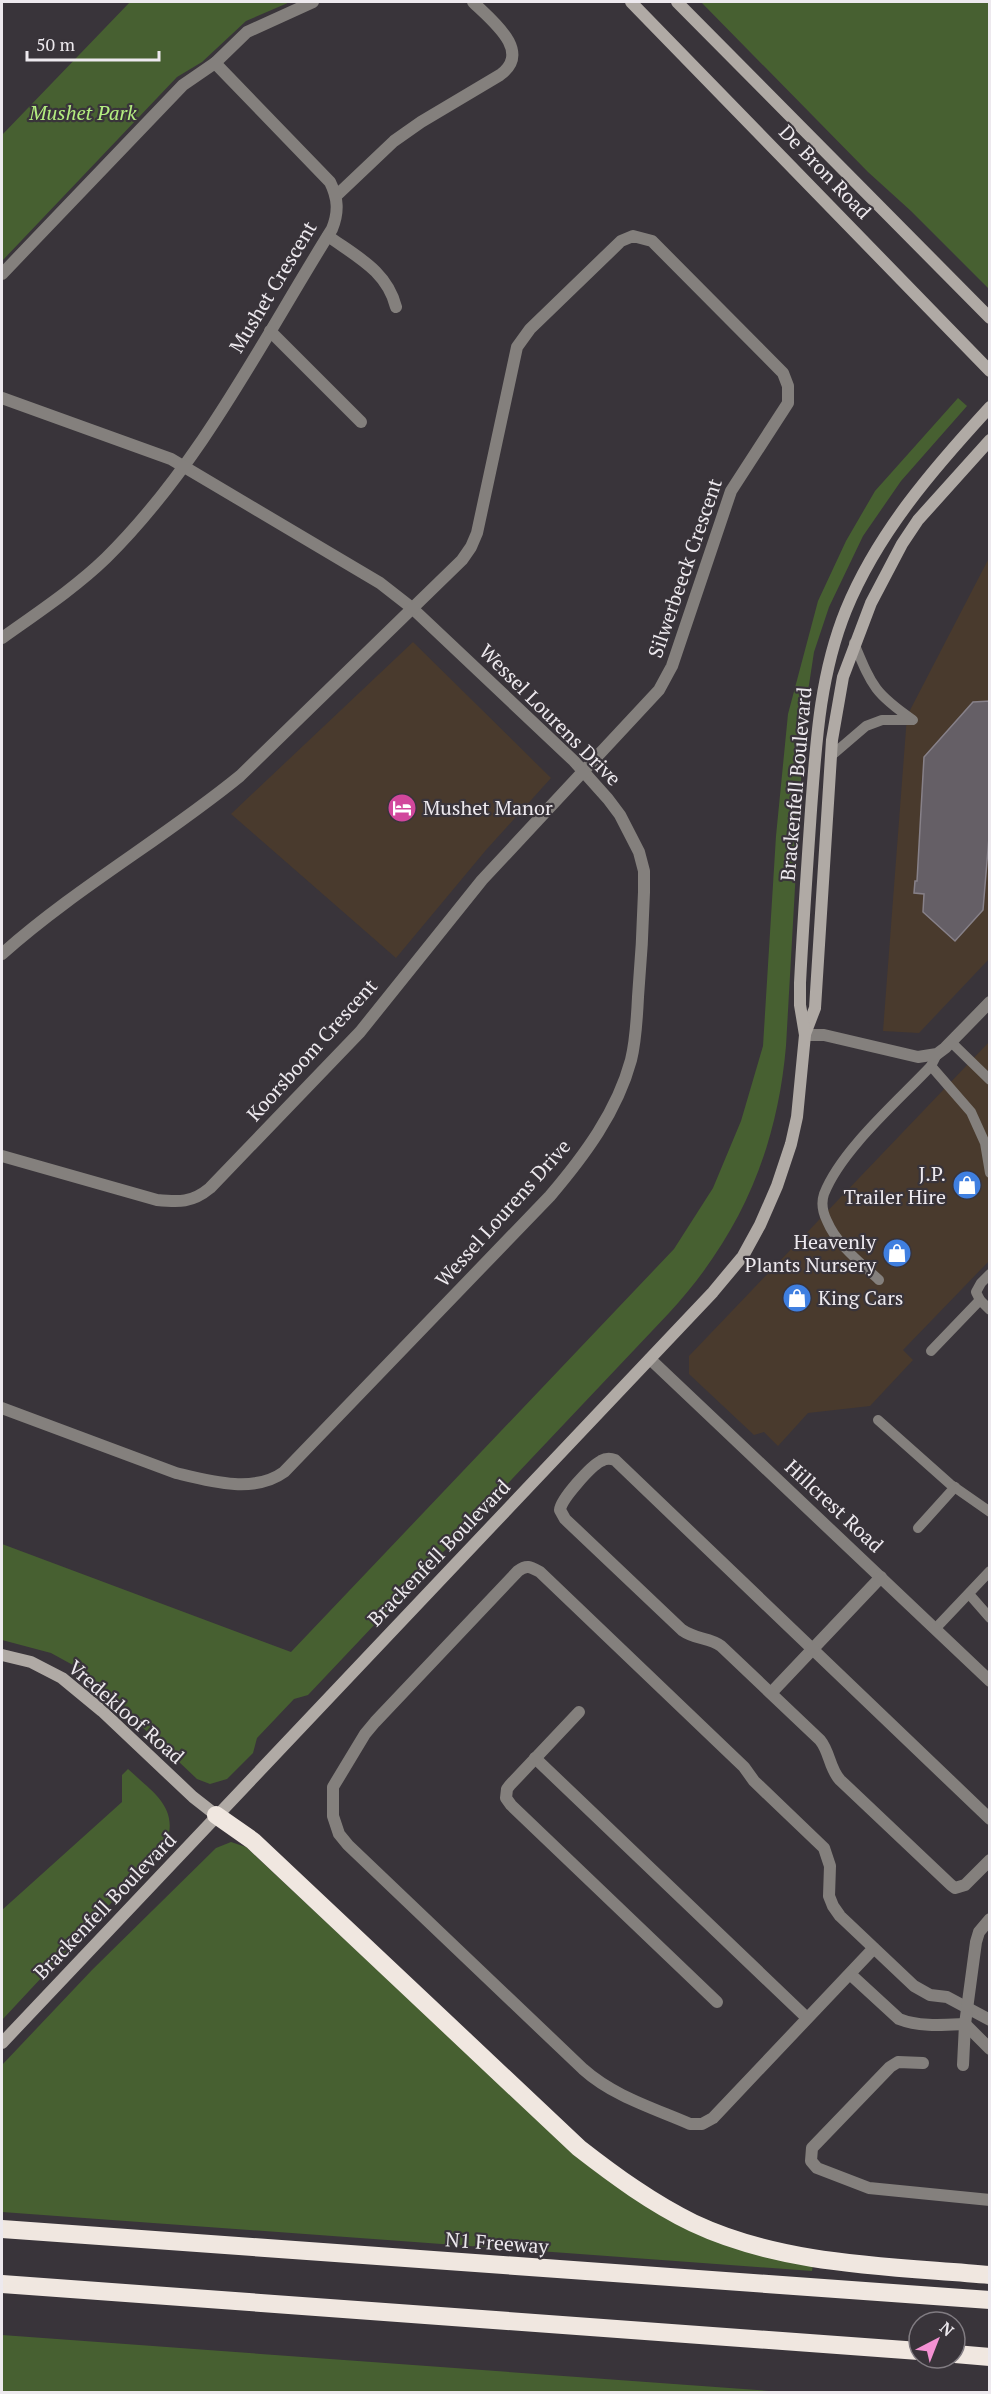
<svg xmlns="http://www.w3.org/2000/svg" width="991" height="2394" font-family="'PT Serif',serif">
<rect width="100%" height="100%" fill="#39343a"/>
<!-- commercial -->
<g fill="#493a2d">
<path d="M989,558v401l-70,74 -36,-2 24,-315z"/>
<path d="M413,642l138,136 -65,72 -90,108 -165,-144z"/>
<path d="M989,1042v219l-86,89 10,10 -43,46 -62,7 -30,33 -14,-14 -10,3 -65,-61v-18z"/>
</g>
<!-- green -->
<g fill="#476031">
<path d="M130,2h160l-44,19 -44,41 -25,15 -175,184v-126z"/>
<path d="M701,2h288v287l-78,-78 -43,-39z"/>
<path d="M958,398l9,8 -66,75 -38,55 -34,71 -15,45 -9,59 -19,335c-9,104 -46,190 -117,267l-361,382 -14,4 -37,39 -4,15 -26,26 -17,5 -13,-5 -115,-109 -31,-17 -49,-13v-96l289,108 383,-403 39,-61 28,-67 22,-75 13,-210 12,-122 30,-113 28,-60 29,-50z"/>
<path d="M128,1769c24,23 52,38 38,75l-164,176v-110l120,-108v-27z"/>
<path d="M231,1842l15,5 327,306 27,22 213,89 -1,7 -810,-59v-147l90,-95 124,-122z"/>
<path d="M2,2335l781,57h-781z"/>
</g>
<!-- building -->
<path fill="#655f66" stroke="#878189" stroke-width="1.5" d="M990,701v124l-7,85 -28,31 -32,-29 1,-18 -10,-1 1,-12h2l7,-124 49,-55z"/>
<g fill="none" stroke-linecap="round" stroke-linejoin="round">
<!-- lane -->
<g stroke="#84807d" stroke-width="10">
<path d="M854,643c18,43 20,50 59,77"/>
<path d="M831,756l35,-30 16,-6h30"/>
<path d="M951,1042l39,38"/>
<path d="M931,1066l40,46 14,31 5,30"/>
<path d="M990,1274l-9,9 -5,9 4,8 10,10"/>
<path d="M879,1280c-18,-17 -42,-35 -52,-59 -4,-8 -6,-18 -3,-27 17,-44 74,-93 107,-128l6,-12"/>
<path d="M931,1351l49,-51"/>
<path d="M878,1420l72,64 40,28"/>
<path d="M918,1528l37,-41"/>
<path d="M969,1594l21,24"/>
<path d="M935,1629l55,-58"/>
</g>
<!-- street -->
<g stroke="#84807d" stroke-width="12">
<path d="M215,63l32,-31 66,-30"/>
<path d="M336,196l58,-55 27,-19 79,-47c33,-24 -9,-55 -27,-73"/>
<path d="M328,236c29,21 59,35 68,71"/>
<path d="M2,274l181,-189 32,-22 115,119c8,16 9,30 2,47 -70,112 -131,235 -226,329 -31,30 -69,55 -104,80"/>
<path d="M270,331l91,91"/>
<path d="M2,398l169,61 209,124 32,25 162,153 34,38 12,16 19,37 5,19v21c-1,35 -3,70 -6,105 -1,21 -2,43 -7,63 -14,52 -47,96 -81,136l-266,276c-30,22 -75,9 -108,1l-174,-65"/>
<path d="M2,954c74,-66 161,-115 238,-178l222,-216 9,-13 6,-14 40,-186 13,-18 91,-88 12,-5 19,5 131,132 5,13v17l-57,88 -59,175 -13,24 -177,190 -122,152 -150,156c-18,15 -31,14 -53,12l-155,-44"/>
<path d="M805,1035h19l94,22 19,-3 8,-6 45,-46"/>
<path d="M650,1359l340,322"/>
<path d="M771,1693l110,-116"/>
<path d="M579,1712l-69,73 -3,4 -1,9 5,7 206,197"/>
<path d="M535,1758l272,260"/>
<path d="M990,1819l-375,-359c-5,-2 -9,-2 -14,1 -10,5 -40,38 -41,49l5,9 117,111c14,10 27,7 39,16l99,94c10,12 9,28 20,40l111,105 4,3 10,-3 25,-25"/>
<path d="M874,1948l-161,170 -11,6h-12c-37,-16 -77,-28 -107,-55l-235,-224 -9,-11 -6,-18v-29l32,-53 10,-12 143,-151c9,-7 13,-4 22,1l204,195 10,14 70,67 6,18 -1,30 4,10 7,10 74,70 16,9 17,2 43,23"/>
<path d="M850,1974l49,45c20,8 44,6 66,5l25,25"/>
<path d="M923,2063l-25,-1 -8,5 -78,81 -1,13 6,7 52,20 121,12"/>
<path d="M963,2065l2,-41 11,-82 3,-10 11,-13"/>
</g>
<!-- secondary -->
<g stroke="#b0aaa5" stroke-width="12">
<path d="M631,2l359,369"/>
<path d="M677,2l313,316"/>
<path d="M805,1034l10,-26 17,-268 11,-63 28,-74 31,-59 16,-24 72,-80"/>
<path d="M2,1655l29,7 31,16 40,33 91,86 23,18"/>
<path d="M2,2043l711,-751 30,-36 17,-31 17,-39 14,-42 6,-27 8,-82 -5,-30v-22c3,-58 7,-115 11,-173 5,-68 9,-136 35,-200 32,-78 88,-142 144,-203"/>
</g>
<!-- highway -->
<g stroke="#f0e7e0" stroke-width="18">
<path d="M216,1815l37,26 326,307c36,28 73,55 114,75 91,43 199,43 297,52"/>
<path d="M2,2229l988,71"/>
<path d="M2,2284l917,67"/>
<path d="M955,2354l35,3"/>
</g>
</g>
<!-- icons -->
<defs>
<g id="hotel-disc" transform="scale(1.5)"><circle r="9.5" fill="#d1479c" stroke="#39343a"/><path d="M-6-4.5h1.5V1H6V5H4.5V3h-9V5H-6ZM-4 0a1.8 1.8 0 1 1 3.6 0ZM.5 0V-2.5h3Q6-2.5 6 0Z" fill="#fff"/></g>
<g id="shop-disc" transform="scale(1.5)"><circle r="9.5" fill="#3f7fe0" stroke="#39343a"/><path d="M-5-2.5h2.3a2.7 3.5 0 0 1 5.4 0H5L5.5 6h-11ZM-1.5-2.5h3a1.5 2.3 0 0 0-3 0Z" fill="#fff"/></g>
</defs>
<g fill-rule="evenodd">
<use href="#hotel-disc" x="402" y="808"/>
<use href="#shop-disc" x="967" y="1185"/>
<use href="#shop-disc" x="897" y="1253"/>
<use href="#shop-disc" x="797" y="1298"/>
</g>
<g text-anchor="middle" stroke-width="4.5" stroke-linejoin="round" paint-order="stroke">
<!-- park labels -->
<g font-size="20" font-style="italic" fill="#b4ee80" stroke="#39343a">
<text x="83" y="120">Mushet Park</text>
</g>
<!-- street labels -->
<g font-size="20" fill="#ede9ee" stroke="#39343a">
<text transform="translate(825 172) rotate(46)" y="7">De Bron Road</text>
<text transform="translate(273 287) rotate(-59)" y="7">Mushet Crescent</text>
<text transform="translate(685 568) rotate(-71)" y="7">Silwerbeeck Crescent</text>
<text transform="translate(550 715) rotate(45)" y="7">Wessel Lourens Drive</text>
<text transform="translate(796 784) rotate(-85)" y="7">Brackenfell Boulevard</text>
<text transform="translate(312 1050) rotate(-48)" y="7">Koorsboom Crescent</text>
<text transform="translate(503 1213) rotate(-48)" y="7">Wessel Lourens Drive</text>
<text transform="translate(834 1506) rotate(43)" y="7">Hillcrest Road</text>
<text transform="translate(439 1553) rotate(-46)" y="7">Brackenfell Boulevard</text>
<text transform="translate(126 1712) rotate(41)" y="7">Vredekloof Road</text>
<text transform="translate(105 1906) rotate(-46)" y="7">Brackenfell Boulevard</text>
<text transform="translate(497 2243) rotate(4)" y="7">N1 Freeway</text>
</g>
<!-- poi labels -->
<g font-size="20" fill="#ede9ee" stroke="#39343a" text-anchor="start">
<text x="423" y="815">Mushet Manor</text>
<text x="946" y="1181" text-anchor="end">J.P.<tspan x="946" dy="23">Trailer Hire</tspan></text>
<text x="876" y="1249" text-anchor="end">Heavenly<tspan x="876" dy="23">Plants Nursery</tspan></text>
<text x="818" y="1305">King Cars</text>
</g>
</g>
<!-- border -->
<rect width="991" height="2394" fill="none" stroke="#ede9ee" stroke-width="6"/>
<!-- north arrow -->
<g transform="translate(937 2340) rotate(42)"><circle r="28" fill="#39343a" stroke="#817c82" stroke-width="1.5"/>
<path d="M0-4.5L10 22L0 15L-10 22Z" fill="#f491d3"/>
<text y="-9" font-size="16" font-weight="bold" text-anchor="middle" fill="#ede9ee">N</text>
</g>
<!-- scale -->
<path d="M27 51v9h132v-9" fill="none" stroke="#ede9ee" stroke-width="3"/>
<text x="36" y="51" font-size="18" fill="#ede9ee" stroke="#39343a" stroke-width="4.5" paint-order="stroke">50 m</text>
</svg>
